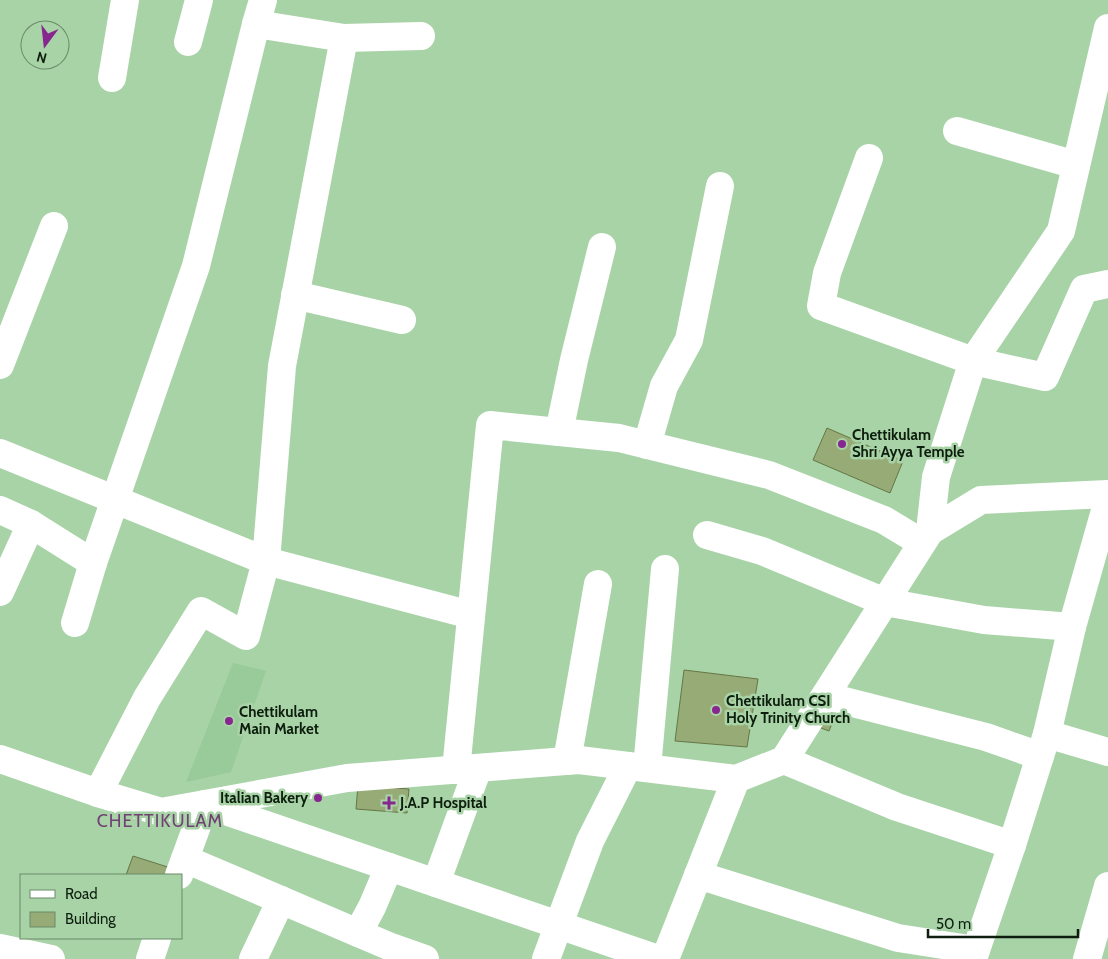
<svg xmlns="http://www.w3.org/2000/svg" width="1108" height="959" font-family="Cabin,sans-serif">
<rect width="100%" height="100%" fill="#a8d3a7"/>
<!-- built -->
<path fill="#99ca99" d="M233,663l33,8 -35,101 -45,10z"/>
<!-- building -->
<g fill="#97ab76" stroke="#657745">
<path d="M827,428l76,33 -13,32 -77,-33z"/>
<path d="M684,670l74,9 -11,68 -72,-6z"/>
<path d="M827,708l10,3 -8,20 -8,-3z"/>
<path d="M358,785l51,4 -2,24 -51,-4z"/>
<path d="M133,856l41,13 -2,6h-46z"/>
</g>
<g fill="none" stroke-linecap="round" stroke-linejoin="round">
<!-- minor -->
<g stroke="#fff" stroke-width="28">
<path d="M256,24l88,14 77,-2"/>
<path d="M188,42l11,-42"/>
<path d="M112,78l13,-78"/>
<path d="M957,131l119,34"/>
<path d="M869,158l-42,115 -6,33 152,55 72,16 39,-88 24,-5"/>
<path d="M295,295l107,25"/>
<path d="M0,365l54,-139"/>
<path d="M559,432l15,-72 28,-113"/>
<path d="M647,445l17,-59 25,-46 31,-154"/>
<path d="M0,453l266,108 205,54"/>
<path d="M0,510l31,14 62,39"/>
<path d="M930,531l6,-54 37,-116 88,-130 47,-203"/>
<path d="M707,535l55,16 123,51 99,18 88,7"/>
<path d="M0,592l31,-68"/>
<path d="M75,623l18,-60 103,-297 60,-242 7,-24"/>
<path d="M825,696l161,41 54,19"/>
<path d="M1047,734l61,18"/>
<path d="M0,759l98,34 63,19 186,-34 232,-18 157,19 48,-19 146,-229 51,-31 127,-6"/>
<path d="M784,760l113,47 115,38"/>
<path d="M567,761l31,-177"/>
<path d="M647,768l18,-199"/>
<path d="M456,770l34,-345 129,13 150,37 115,45 38,23"/>
<path d="M98,793l49,-95 54,-87 45,25 20,-75 16,-195 62,-328"/>
<path d="M185,859l206,88 34,12"/>
<path d="M179,875l26,-71 453,155"/>
<path d="M698,875l200,63 78,12"/>
<path d="M436,883l42,-115"/>
<path d="M358,933l14,-26 17,-40"/>
<path d="M0,948l51,11"/>
<path d="M150,959l7,-21"/>
<path d="M253,959l28,-59"/>
<path d="M546,959l44,-118 38,-75"/>
<path d="M665,959l71,-180"/>
<path d="M973,959l39,-114 35,-111 25,-107 36,-127"/>
<path d="M1087,959l21,-73"/>
</g>
</g>
<!-- markers -->
<g fill="#87268f" stroke="#a8d3a7" stroke-width="2">
<circle cx="842" cy="444" r="5"/>
<circle cx="716" cy="710" r="5"/>
<circle cx="229" cy="721" r="5"/>
<circle cx="318" cy="798" r="5"/>
<path d="M386.5 795.5h5v5h5v5h-5v5h-5v-5h-5v-5h5z"/>
</g>
<g text-anchor="middle" stroke-width="5" stroke-linejoin="round" paint-order="stroke">
<!-- poi labels -->
<g font-size="15" font-weight="bold" fill="#0e1e0e" stroke="#a8d3a7" text-anchor="start">
<text x="852" y="440">Chettikulam<tspan x="852" dy="17">Shri Ayya Temple</tspan></text>
<text x="726" y="706">Chettikulam CSI<tspan x="726" dy="17">Holy Trinity Church</tspan></text>
<text x="239" y="717">Chettikulam<tspan x="239" dy="17">Main Market</tspan></text>
<text x="308" y="803" text-anchor="end">Italian Bakery</text>
<text x="400" y="808">J.A.P Hospital</text>
</g>
<!-- quarter labels -->
<g font-size="18" letter-spacing="1" fill="#714174" stroke="#a8d3a7">
<text x="160" y="827">CHETTIKULAM</text>
</g>
</g>
<!-- legend -->
<rect x="20" y="874" width="162" height="65" fill="#a8d3a7" stroke="#6a8b6a"/>
<rect x="30" y="890" width="25" height="8" fill="#ffffff" stroke="#6a8b6a"/>
<text x="65" y="899" font-size="15" fill="#0e1e0e">Road</text>
<rect x="30" y="912" width="25" height="15" fill="#97ab76" stroke="#6a8b6a"/>
<text x="65" y="924" font-size="15" fill="#0e1e0e">Building</text>
<!-- north arrow -->
<g transform="translate(45 45) rotate(195)"><circle r="24" fill="#a8d3a7" stroke="#6a8b6a"/>
<path d="M0-4L9 19L0 12L-9 19Z" fill="#87268f"/>
<text y="-8" font-size="14" font-weight="bold" text-anchor="middle" fill="#0e1e0e">N</text>
</g>
<!-- scale -->
<path d="M928 929v8h150v-8" fill="none" stroke="#0e1e0e" stroke-width="2.5"/>
<text x="936" y="929" font-size="15" fill="#0e1e0e" stroke="#a8d3a7" stroke-width="4" paint-order="stroke">50 m</text>
</svg>
